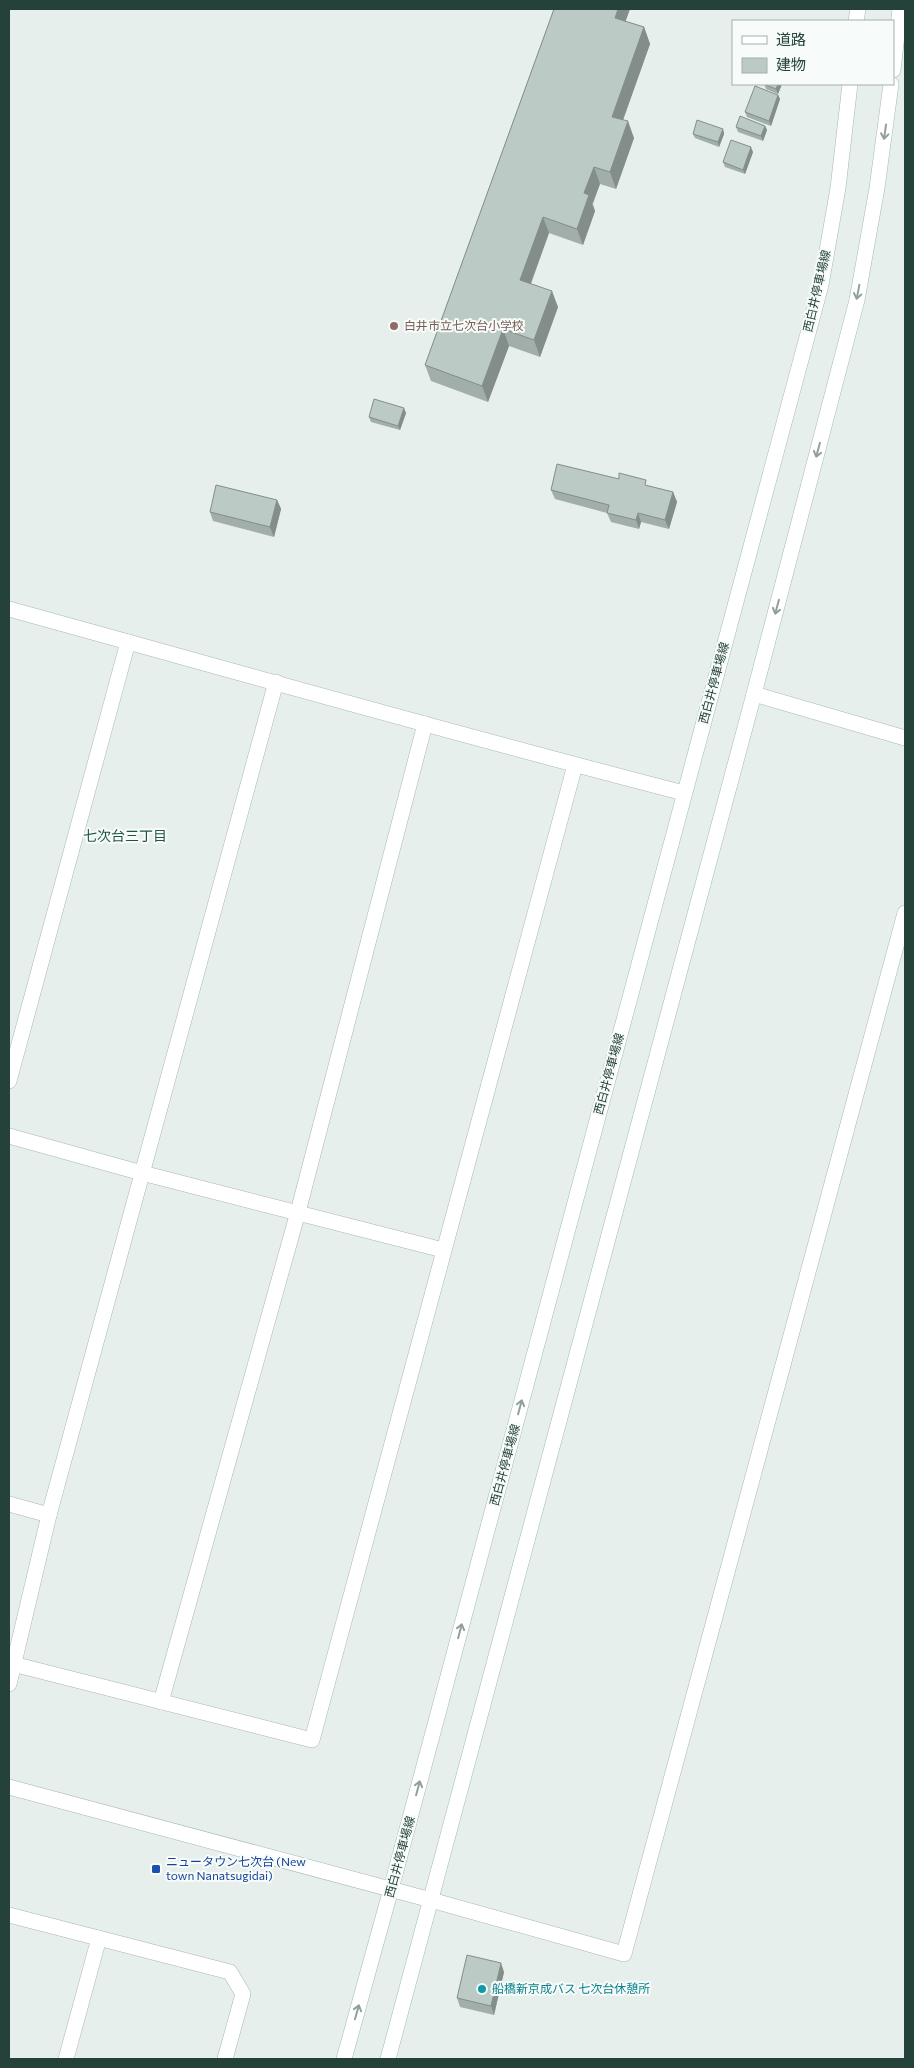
<svg xmlns="http://www.w3.org/2000/svg" width="914" height="2068" font-family="Commissioner,'Noto Sans JP',sans-serif">
<rect width="100%" height="100%" fill="#e6efeb"/>
<g fill="none" stroke-linecap="round" stroke-linejoin="round">
<!-- minor casing -->
<g stroke="#a8b8b2" stroke-width="16">
<g id="minor">
<path d="M9,609c225,62 449,126 675,184"/>
<path d="M754,694l151,44"/>
<path d="M9,1081l119,-439"/>
<path d="M9,1136l133,37 301,77"/>
<path d="M9,1504l40,11"/>
<path d="M9,1663l303,77 263,-975"/>
<path d="M9,1684l40,-169 227,-833"/>
<path d="M161,1702l137,-490 127,-488"/>
<path d="M431,1900l193,54 281,-1041"/>
<path d="M9,1915l221,57 13,22 -18,65"/>
<path d="M66,2059l33,-121"/>
</g>
</g>
<!-- tertiary casing -->
<g stroke="#a8b8b2" stroke-width="16">
<path id="tertiary" d="M9,1787l422,113"/>
</g>
<!-- secondary casing -->
<g stroke="#a4bbb3" stroke-width="16">
<g id="secondary">
<path d="M856,21l2,-12"/>
<path d="M893,70l7,-61"/>
<path d="M344,2059l47,-170 430,-1604 17,-97 12,-104"/>
<path d="M388,2059l366,-1365 103,-394 20,-112 14,-104"/>
</g>
</g>
<!-- minor -->
<use href="#minor" stroke="#fff" stroke-width="15"/>
<!-- tertiary -->
<use href="#tertiary" stroke="#fff" stroke-width="15"/>
<!-- secondary -->
<use href="#secondary" stroke="#fff" stroke-width="15"/>
</g>
<!-- wall -->
<g fill="#a1aea9">
<path d="M554,9h76l-5,12 19,6 6,17 -27,76 11,18 -18,51 -16,-5 -7,20 2,7 -12,34 -34,-12 -18,51 27,23 -18,50 -31,-11 -21,56 -57,-21 -6,-16z"/>
<path d="M764,84h18l-4,10 -12,-5z"/>
<path d="M778,95l2,4 -9,27 -24,-9 -2,-5z"/>
<path d="M765,126l2,4 -4,11 -25,-9 -2,-5z"/>
<path d="M723,129l1,5 -5,13 -24,-9 -2,-4z"/>
<path d="M753,152l-8,22 -20,-7 -2,-5z"/>
<path d="M406,413l-6,17 -29,-8 -2,-5z"/>
<path d="M649,486l24,6 4,10 -8,27 -28,-7 -2,7 -28,-7 -4,-9 -52,-14 -4,-9z"/>
<path d="M277,500l4,9 -7,28 -61,-16 -3,-9z"/>
<path d="M504,1972l-10,43 -34,-8 -3,-9z"/>
</g>
<!-- shaded-wall -->
<g fill="#838d89">
<path d="M618,9h12l-9,25 -6,-16z"/>
<path d="M644,27l6,17 -32,90 -6,-17z"/>
<path d="M778,84h4l-4,10 -2,-5z"/>
<path d="M778,95l2,4 -9,27 -2,-5z"/>
<path d="M628,121l6,17 -18,51 -6,-17z"/>
<path d="M765,126l2,4 -4,11 -2,-5z"/>
<path d="M723,129l1,5 -5,13 -1,-5z"/>
<path d="M751,147l2,5 -8,22 -2,-4z"/>
<path d="M594,167l6,17 -8,20 3,7 -12,34 -6,-16 7,-36z"/>
<path d="M543,217l6,16 -23,63 -6,-16z"/>
<path d="M552,291l6,16 -18,50 -6,-17z"/>
<path d="M503,329l6,17 -21,56 -6,-16z"/>
<path d="M404,408l2,5 -6,17 -2,-4z"/>
<path d="M673,492l4,10 -8,27 -4,-9z"/>
<path d="M277,500l4,9 -7,28 -4,-10z"/>
<path d="M638,513l3,9 -2,7 -3,-9z"/>
<path d="M501,1963l3,9 -10,43 -3,-9z"/>
</g>
<!-- building -->
<g fill="#bbcac4" stroke="#838d89">
<path d="M554,9h64l-3,9 29,9 -32,90 16,4 -18,51 -16,-5 -10,26 5,2 -12,34 -34,-12 -23,63 32,11 -18,49 -31,-11 -21,57 -57,-21z"/>
<path d="M764,84h14l-2,5z"/>
<path d="M755,86l23,9 -9,26 -24,-9z"/>
<path d="M740,116l25,10 -4,10 -25,-9z"/>
<path d="M697,120l26,9 -5,13 -25,-8z"/>
<path d="M731,140l20,7 -8,23 -20,-8z"/>
<path d="M374,399l30,9 -6,18 -29,-9z"/>
<path d="M557,464l62,15v-6l27,7 -1,5 28,7 -8,28 -27,-7 -2,7 -29,-7 2,-8 -58,-15z"/>
<path d="M216,485l61,15 -7,27 -60,-15z"/>
<path d="M467,1955l34,8 -10,43 -34,-8z"/>
</g>
<!-- one-way arrows -->
<defs><path id="oneway-shaft" d="M-6 0H5M1.5-3L5.5 0L1.5 3" fill="none" stroke-width="1.6" stroke-linecap="round" stroke-linejoin="round" transform="scale(1.25)"/></defs>
<g stroke="#92a09c">
<use href="#oneway-shaft" transform="translate(885 132) rotate(98)"/>
<use href="#oneway-shaft" transform="translate(858 292) rotate(101)"/>
<use href="#oneway-shaft" transform="translate(818 450) rotate(105)"/>
<use href="#oneway-shaft" transform="translate(777 607) rotate(105)"/>
<use href="#oneway-shaft" transform="translate(520 1407) rotate(-75)"/>
<use href="#oneway-shaft" transform="translate(460 1631) rotate(-75)"/>
<use href="#oneway-shaft" transform="translate(418 1788) rotate(-75)"/>
<use href="#oneway-shaft" transform="translate(357 2012) rotate(-74)"/>
</g>
<!-- markers -->
<circle fill="#8d6e63" stroke="#f7fbf9" stroke-width="2" cx="394" cy="326" r="5"/>
<rect fill="#1a4fb4" stroke="#f7fbf9" stroke-width="2" x="151" y="1864" width="10" height="10" rx="2.5"/>
<circle fill="#0f9aa8" stroke="#f7fbf9" stroke-width="2" cx="482" cy="1989" r="5"/>
<g text-anchor="middle" stroke-width="4" stroke-linejoin="round" paint-order="stroke">
<!-- street labels -->
<g font-size="12" fill="#24423a" stroke="#f7fbf9">
<text transform="translate(817 291) rotate(-77)" y="4">西白井停車場線</text>
<text transform="translate(714 683) rotate(-75)" y="4">西白井停車場線</text>
<text transform="translate(609 1074) rotate(-75)" y="4">西白井停車場線</text>
<text transform="translate(505 1465) rotate(-75)" y="4">西白井停車場線</text>
<text transform="translate(400 1857) rotate(-75)" y="4">西白井停車場線</text>
</g>
<!-- education labels -->
<g font-size="12" fill="#785e54" stroke="#f7fbf9" text-anchor="start">
<text x="404" y="330">白井市立七次台小学校</text>
</g>
<!-- transit labels -->
<g font-size="12" fill="#164399" stroke="#f7fbf9" text-anchor="start">
<text x="166" y="1866">ニュータウン七次台 (New<tspan x="166" dy="14">town Nanatsugidai)</tspan></text>
</g>
<!-- culture labels -->
<g font-size="12" fill="#0d838f" stroke="#f7fbf9" text-anchor="start">
<text x="492" y="1993">船橋新京成バス 七次台休憩所</text>
</g>
<!-- neighbourhood labels -->
<g font-size="14" fill="#1f5548" stroke="#f7fbf9">
<text x="125" y="841">七次台三丁目</text>
</g>
</g>
<!-- border -->
<rect width="914" height="2068" fill="none" stroke="#24423a" stroke-width="20"/>
<!-- legend -->
<rect x="732" y="20" width="162" height="65" fill="#f7fbf9" stroke="#a3b1ad"/>
<rect x="742" y="36" width="25" height="8" fill="#ffffff" stroke="#a3b1ad"/>
<text x="776" y="45" font-size="15" fill="#24423a">道路</text>
<rect x="742" y="58" width="25" height="15" fill="#bbcac4" stroke="#a3b1ad"/>
<text x="776" y="70" font-size="15" fill="#24423a">建物</text>
</svg>
